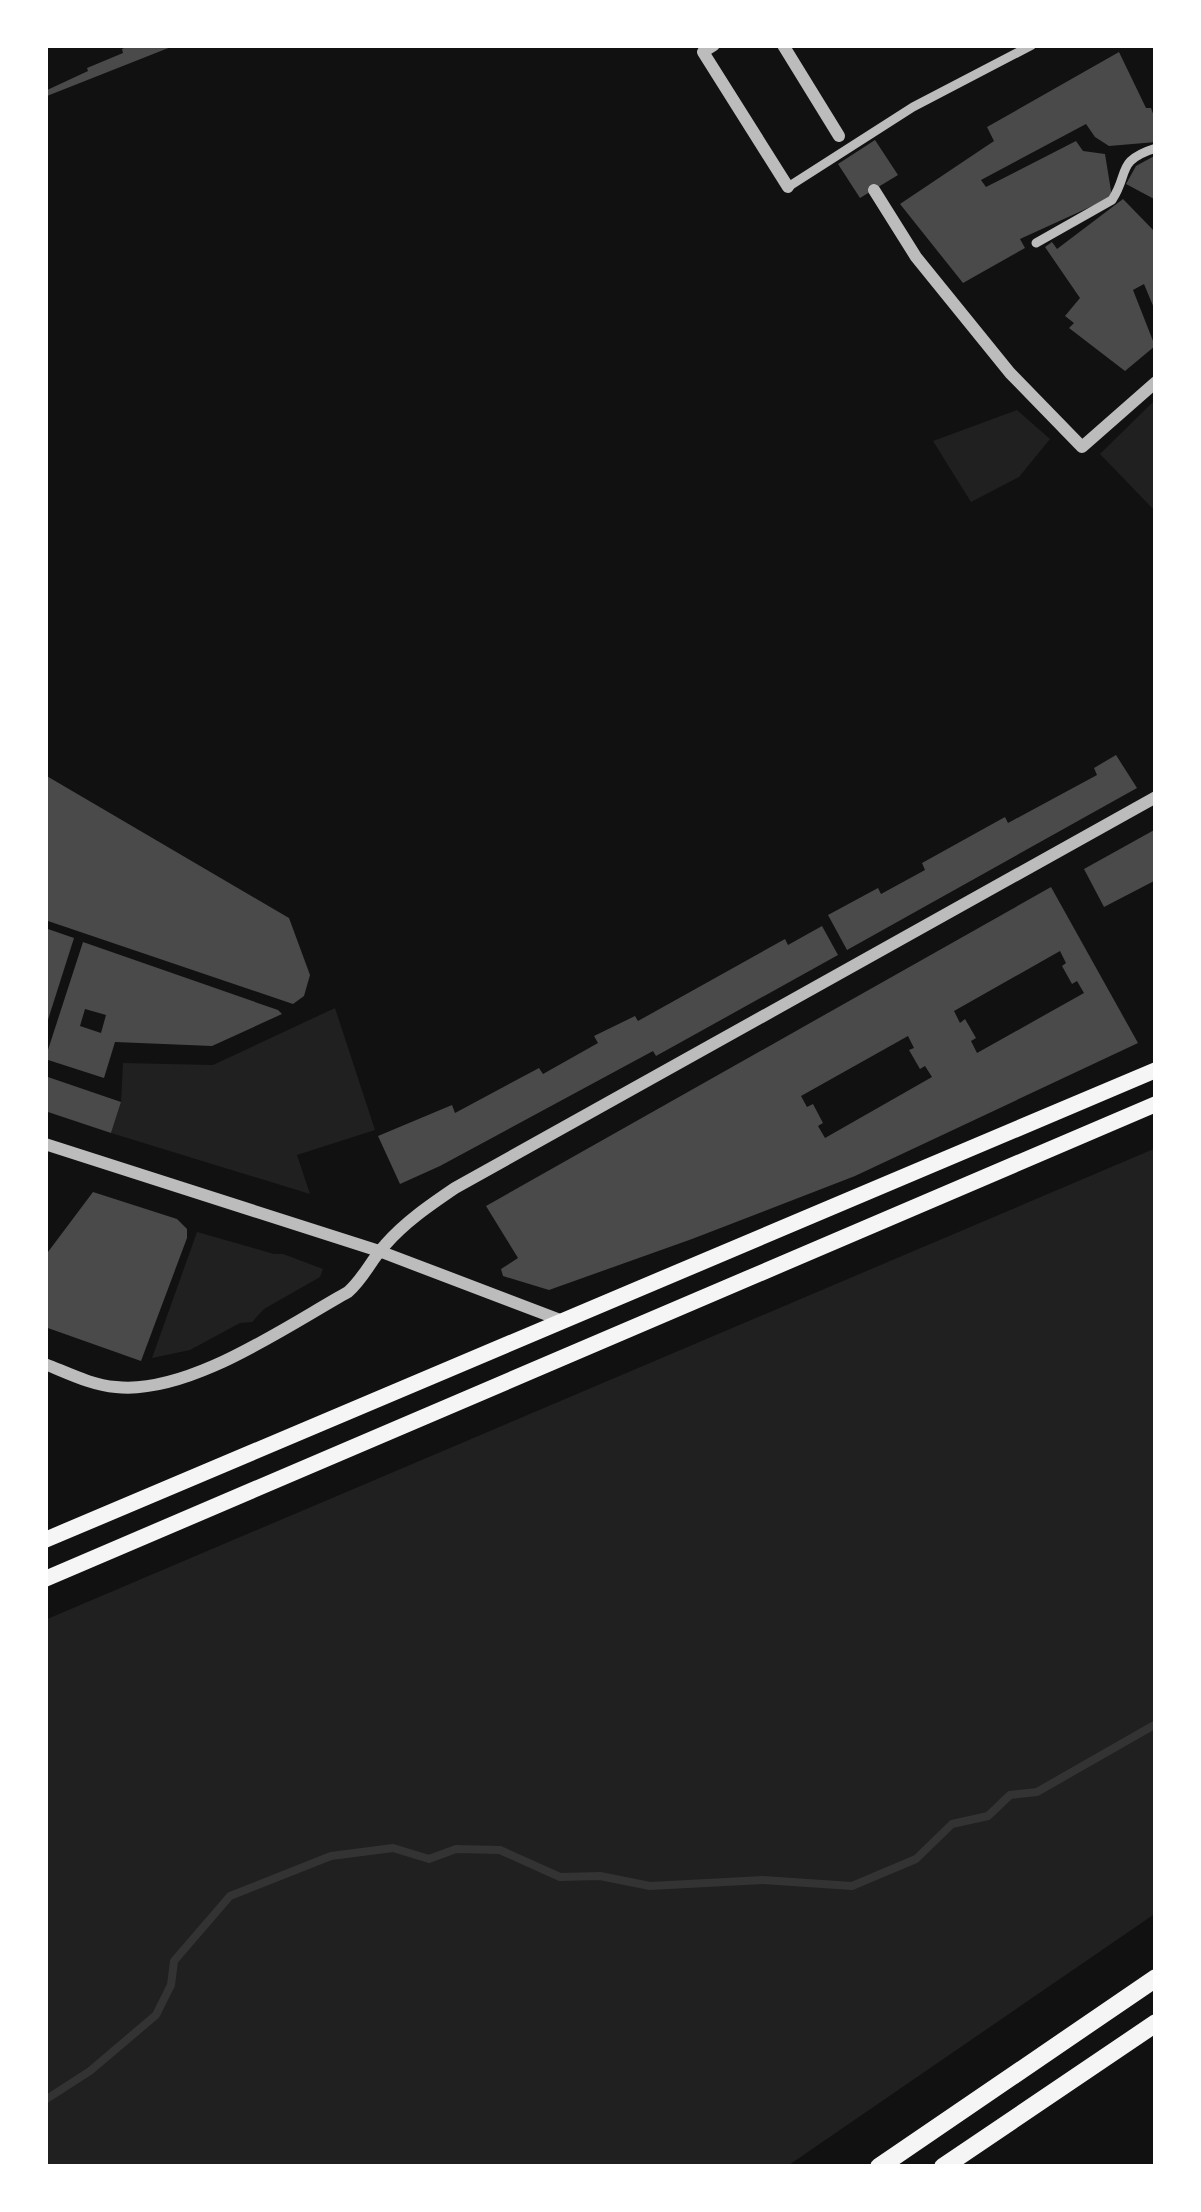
<svg xmlns="http://www.w3.org/2000/svg" width="1201" height="2212" font-family="'Crimson Pro',serif">
<rect width="100%" height="100%" fill="#111"/>
<!-- green -->
<g fill="#202020">
<path d="M1156,399v113l-56,-58z"/>
<path d="M1017,410l33,29 -31,38 -48,25 -38,-61z"/>
<path d="M335,1008l40,122 -78,25 13,39 -199,-61 10,-31 2,-39 90,2z"/>
<path d="M1156,1148v765l-370,254h-741v-547z"/>
<path d="M197,1232l77,22h9l40,15 -3,8 -56,32 -12,13 -12,1 -50,27 -38,8z"/>
</g>
<g fill="none" stroke-linecap="round" stroke-linejoin="round">
<!-- stream -->
<path stroke="#333" stroke-width="8" d="M45,2100l45,-29 66,-56 15,-30 3,-24 56,-65 101,-40 62,-8 36,11 27,-10 44,1 60,27 40,-1 50,10 113,-6 89,6 64,-27 36,-35 36,-8 22,-21 27,-3 119,-68"/>
</g>
<!-- building -->
<g fill="#4a4a4a" fill-rule="evenodd">
<path d="M131,45h45l-129,51 -2,-5 43,-20 -1,-3 36,-15 -1,-4z"/>
<path d="M1119,52l27,56h5l5,14v20l-47,4 -14,-9 -9,-13 -105,56 5,7 90,-46 7,10 22,3 7,43 -92,42 5,9 -62,35 -63,-79 94,-63 -7,-14z"/>
<path d="M875,140l23,35 -38,23 -22,-34z"/>
<path d="M1156,155v45l-30,-16 10,-18z"/>
<path d="M1123,199l33,34v80l-12,-29 -11,6 22,56 -30,25 -56,-43 5,-5 -9,-7 15,-18 -35,-51 7,-5 5,7z"/>
<path d="M1116,755l21,33 -290,162 -19,-35 50,-27 3,6 44,-24 -3,-7 83,-46 3,6 89,-48 -3,-7z"/>
<path d="M45,775l244,143 21,57 -6,21 -11,8 -248,-84z"/>
<path d="M1156,829v51l-52,27 -20,-38z"/>
<path d="M1051,887l87,156 -283,133 -163,63 -143,51 -46,-14 -2,-7 17,-11 -32,-52zM1060,951l6,12 -4,3 10,18 5,-3 7,12 -107,60 -6,-12 5,-3 -11,-19 -5,4 -6,-12zM908,1036l6,12 -5,2 11,19 5,-3 7,11 -107,61 -7,-12 5,-3 -10,-19 -6,3 -6,-11z"/>
<path d="M822,926l16,29 -182,101 -3,-5 -213,115 -40,18 -22,-48 74,-31 3,8 84,-45 4,6 55,-31 -4,-7 41,-20 3,5 147,-82 3,6z"/>
<path d="M45,928l29,10 -28,88h-1z"/>
<path d="M83,942l195,68 4,4 -70,32 -97,-4 -11,36 -59,-19zM85,1009l21,6 -5,18 -21,-7z"/>
<path d="M45,1076l76,26 -10,31 -66,-22z"/>
<path d="M93,1192l84,27 10,10v9l-46,123 -96,-34v-71z"/>
</g>
<g fill="none" stroke-linecap="round" stroke-linejoin="round">
<!-- pedestrian -->
<g stroke="#bcbcbc" stroke-width="9">
<path d="M788,187l125,-80 119,-62"/>
<path d="M1036,243l76,-43c18,-27 3,-39 44,-52"/>
</g>
<!-- minor -->
<g stroke="#bcbcbc" stroke-width="12">
<path d="M714,45l-11,7 85,135"/>
<path d="M783,45l56,91"/>
<path d="M874,190l42,67 94,116 72,74 74,-65"/>
<path d="M45,1144l334,107 184,70"/>
<path d="M45,1364c23,9 46,21 71,23 73,8 169,-60 232,-95 16,-14 23,-32 37,-47 20,-23 45,-40 70,-57l701,-391"/>
</g>
<!-- secondary -->
<g stroke="#f5f5f5" stroke-width="16">
<path d="M45,1540l1111,-470"/>
<path d="M45,1579l1111,-475"/>
</g>
<!-- primary -->
<g stroke="#f5f5f5" stroke-width="18">
<path d="M879,2167l277,-189"/>
<path d="M943,2167l213,-144"/>
</g>
</g>
<!-- border -->
<rect width="1201" height="2212" fill="none" stroke="#ffffff" stroke-width="96"/>
</svg>
